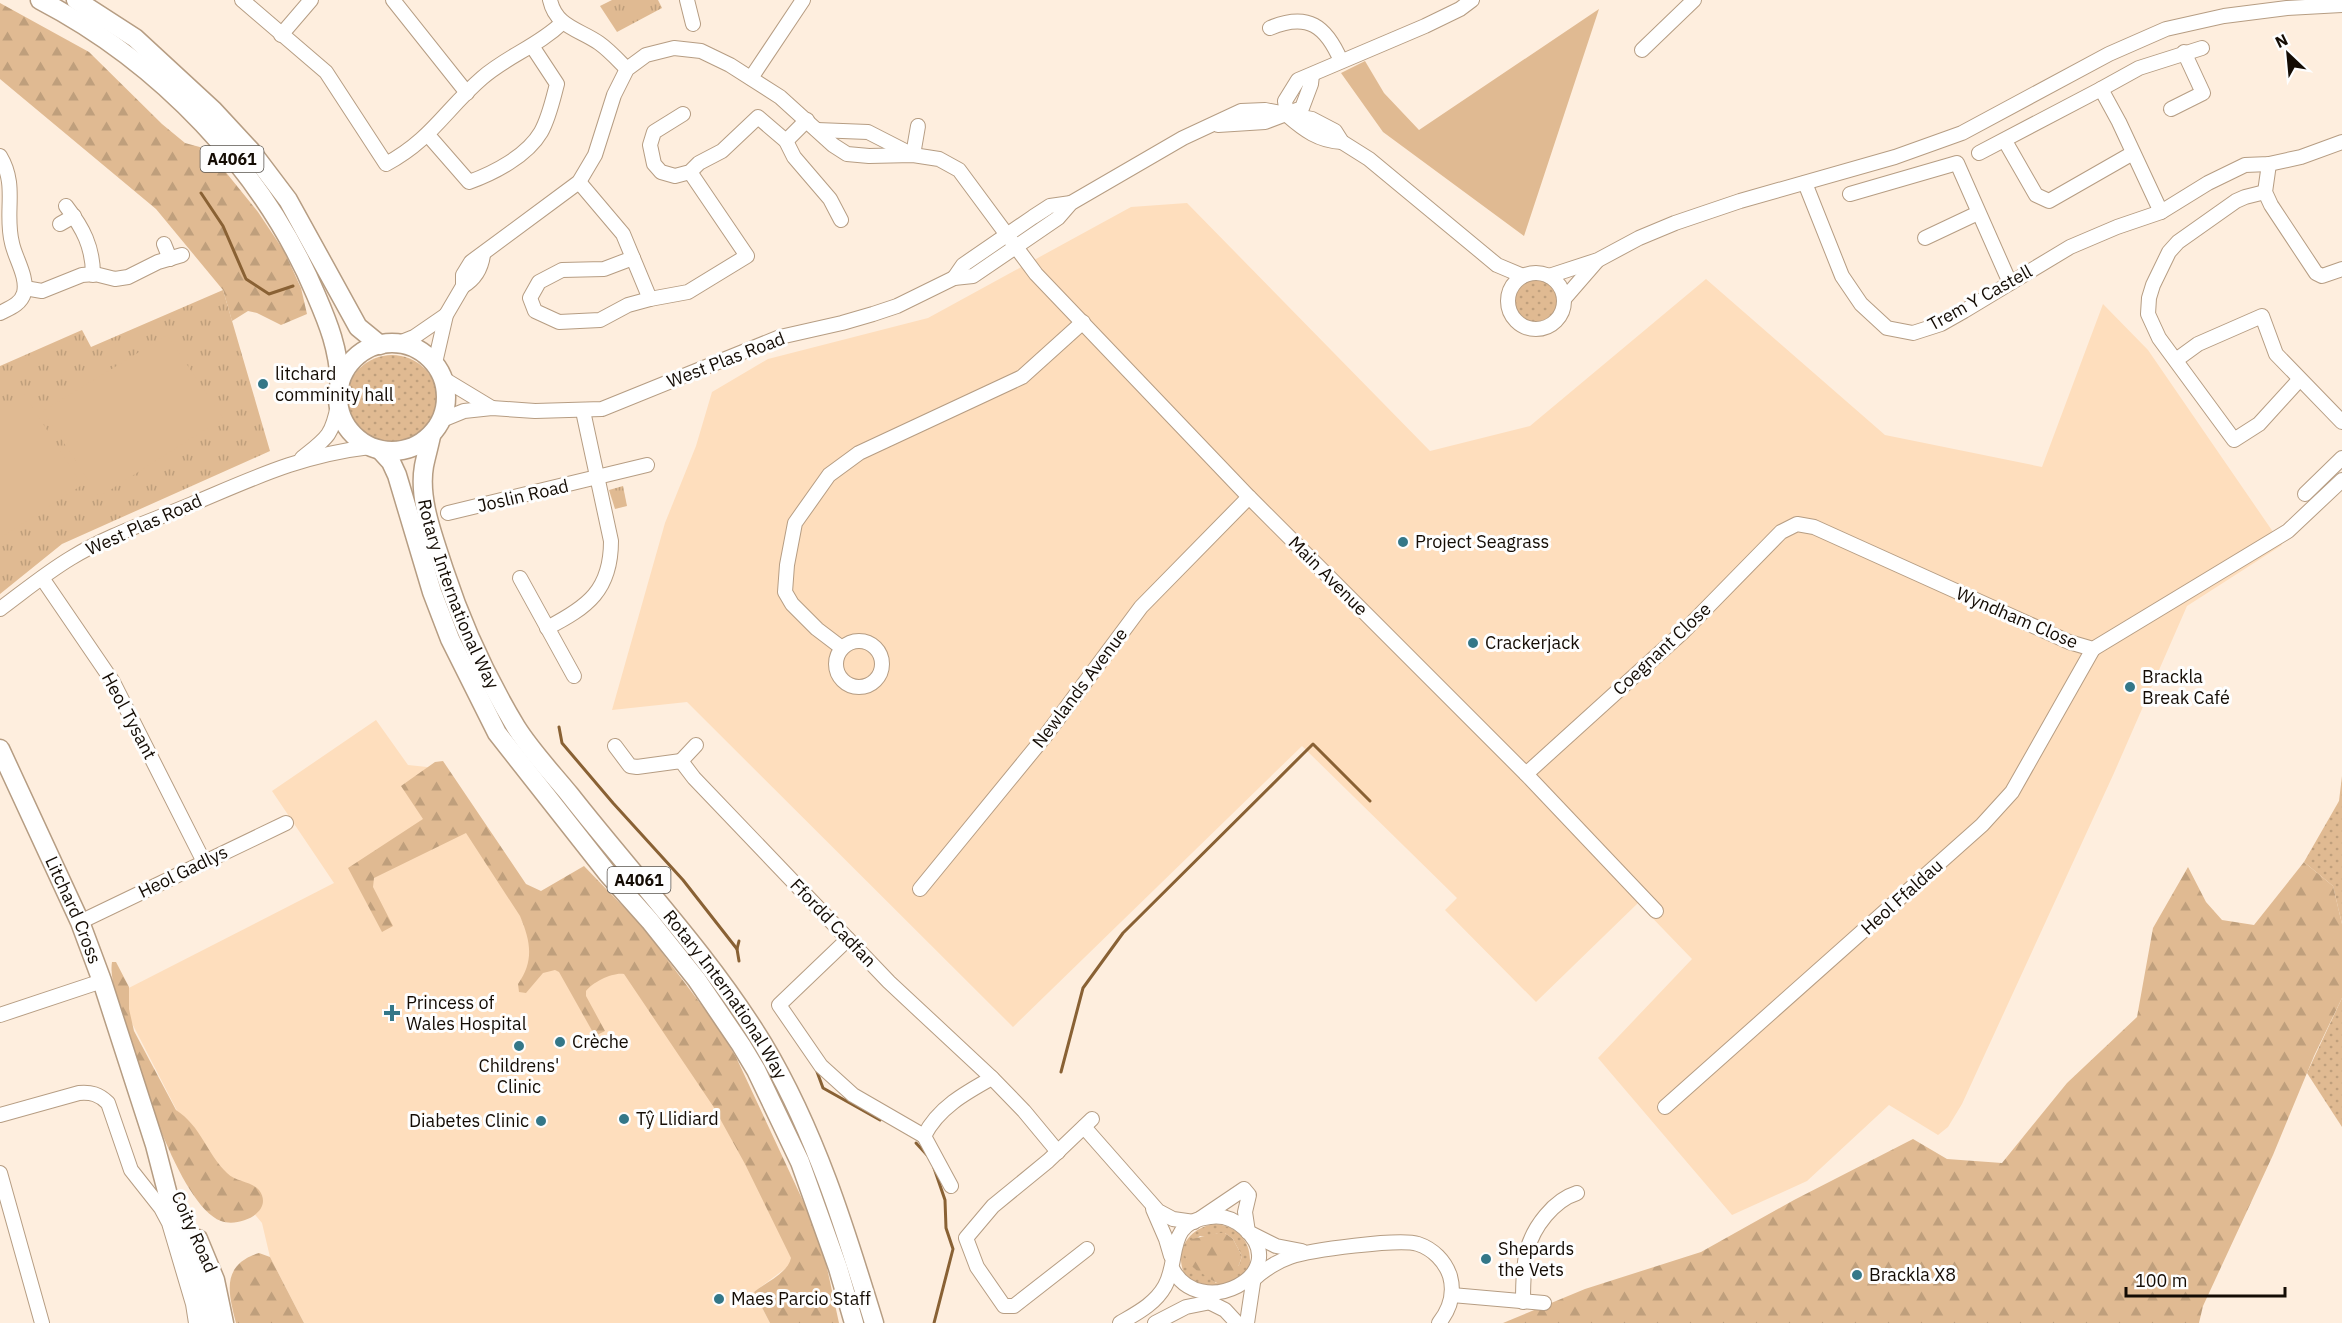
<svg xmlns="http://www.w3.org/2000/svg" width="2342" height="1323" font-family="'IBM Plex Sans',sans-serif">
<defs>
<pattern id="grass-dots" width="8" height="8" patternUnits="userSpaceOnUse" patternTransform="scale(1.5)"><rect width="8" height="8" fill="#e0ba92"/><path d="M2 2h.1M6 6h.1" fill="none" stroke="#bf9f7c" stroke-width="1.8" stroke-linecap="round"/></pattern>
<pattern id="forest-firs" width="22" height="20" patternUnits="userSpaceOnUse" patternTransform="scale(1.5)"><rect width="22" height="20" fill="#e0ba92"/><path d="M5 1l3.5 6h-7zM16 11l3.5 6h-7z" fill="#bf9f7c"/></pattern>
<pattern id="park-tufts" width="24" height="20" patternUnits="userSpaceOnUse" patternTransform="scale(1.5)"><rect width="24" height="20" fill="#e0ba92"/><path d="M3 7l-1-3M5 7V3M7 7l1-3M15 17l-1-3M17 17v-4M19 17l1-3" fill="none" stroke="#bf9f7c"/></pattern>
</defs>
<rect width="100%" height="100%" fill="#feeede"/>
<!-- built -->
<g fill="#fedebd">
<path d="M1187,203l243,248 100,-25 176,-147 179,156 157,32 61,-163 45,46 134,195 -95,61 -73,167 -152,331 -14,23 -10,8 -49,-30 -82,76 -75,34 -134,-157 94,-99 -54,-56 -102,99 -91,-92 12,-12 -155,-152 -289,281 -326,-325 -75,8 53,-187 31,-77 16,-54 56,-33 160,-41 203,-111z"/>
<path d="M376,720l32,45 19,2 97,121 110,85 119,188 43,89 -6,15 -36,27 16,31h-466l-34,-66 -8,-34 -70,-83 -75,-146 217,-111 -62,-92z"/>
</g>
<!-- grass -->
<g fill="url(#grass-dots)" fill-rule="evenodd">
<circle cx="1535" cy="300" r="22"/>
<circle cx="392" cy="401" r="46"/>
<path d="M2342,776v148l-9,-38 -29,-24 35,-61z"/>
<path d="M2342,998v129l-35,-54z"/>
<path d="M1215,1224c25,2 39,21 34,46l-20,22 -40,-10c-18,-25 -4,-54 26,-58zM1218,1233h7l8,6 9,17 -3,9 -23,18 -30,-25c0,-13 4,-15 14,-22l7,1z"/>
</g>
<!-- forest -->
<g fill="url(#forest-firs)">
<path d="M0,3l89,49 73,72 23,19 22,6 51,63 26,39 17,37 6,26 -26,11 -24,-12 -9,-2 -16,10 -9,-31 -67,-81 -156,-130z"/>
<path d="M443,761l83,123 15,7 43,-25 58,60 73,97 21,34 68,146 20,51 15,69h-69l-16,-31c11,-9 34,-19 37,-34l-46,-94 -32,-58 -89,-132c-11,-2 -31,8 -38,17v5l19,35 -10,5 -36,-64 -4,-2 -12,3 -17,20 -7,-1 -1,-8c16,-23 13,-42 2,-68l-54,-83 -92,45 -1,9 20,39 -11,6 -34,-64 75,-49 -22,-33 34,-24z"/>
<path d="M2304,862l29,24 9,38v74l-28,58 -41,99 -70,151 -4,17h-696l82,-34 116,-37 93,-52 119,-61 34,20 55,4 65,-80 70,-66 16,-89 35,-61 18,35 16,18 32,5z"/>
<path d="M112,962h4l13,25v22l5,22 42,79c25,16 31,44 51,63 9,9 24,8 32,17 16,22 -20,38 -38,31 -42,-16 -84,-154 -96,-197 -5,-16 -16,-46 -13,-62z"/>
<path d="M1218,1233h7l8,6 9,17c-3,10 -10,29 -24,27 -5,-1 -8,-5 -12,-7 -15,-9 -30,-19 -14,-37z"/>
<path d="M259,1253l11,4 34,66h-68c-8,-31 -15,-58 23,-70z"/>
</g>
<!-- park -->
<g fill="url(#park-tufts)">
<path d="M612,0h46l4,8 -45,24 -17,-26z"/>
<path d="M223,290l47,161 -208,93 -62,50v-228l82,-36 9,17z"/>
<path d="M623,486l4,20 -12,3 -6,-19z"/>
</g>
<!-- garden -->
<g fill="#e0ba92">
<path d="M1599,9l-75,227 -141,-104 -42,-59 24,-12 19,32 35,37z"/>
<path d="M167,335l56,83 -124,79 -56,-86z"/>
<path d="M24,394l58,91 -82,53v-128z"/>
</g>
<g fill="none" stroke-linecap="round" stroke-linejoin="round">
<!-- stream -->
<g stroke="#896134" stroke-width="3">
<path d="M201,193l22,33 23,53 23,15 24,-8"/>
<path d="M559,727l3,16 51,60 70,77 54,69"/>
<path d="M739,941l-2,8 2,12"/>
<path d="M816,1069l7,19 57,32"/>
<path d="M1061,1072l22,-84 40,-55 190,-189 57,57"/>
<path d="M916,1143l11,12"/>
<path d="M934,1168l11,32 1,28 7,21 -19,74"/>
</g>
<!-- minor casing -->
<g stroke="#b69d83" stroke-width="16">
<g id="minor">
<path d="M242,0l84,72 60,92c45,-24 60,-55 96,-86 25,-22 56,-32 80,-55"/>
<path d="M393,0l74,93"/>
<path d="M550,0c6,27 29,29 49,43 10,7 19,17 28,26"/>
<path d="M687,0l6,24"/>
<path d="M1270,28c38,-16 56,-2 71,33"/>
<path d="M281,35l30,-35"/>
<path d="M1642,50l52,-50"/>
<path d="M751,78l52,-78"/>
<path d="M2101,89l38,-21 63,-20"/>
<path d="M2171,109l32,-16 -19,-41"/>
<path d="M683,114l-29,18 -4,13 4,19 7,8 14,4 15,-4 9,-9 23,-12 36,-34 28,24 8,16 36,42 11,21"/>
<path d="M1287,115l-2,-14 13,-21 127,-54 35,-17 12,-9"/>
<path d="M1287,115c17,15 32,26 55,27"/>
<path d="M1218,125l47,-3 37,-14 9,-24 1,-9"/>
<path d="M817,130l51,2 43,22"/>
<path d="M428,135l41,47c25,-9 58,-26 72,-50 8,-14 12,-33 16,-48l-25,-38"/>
<path d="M786,141l21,-21"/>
<path d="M2005,141l31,54 13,6 84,-48"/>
<path d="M1979,153l122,-64 18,33 42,90"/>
<path d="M913,155l5,-29"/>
<path d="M0,156c18,30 4,56 12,87 3,15 16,34 12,50 -3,11 -14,15 -24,20"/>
<path d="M2269,164l-4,28 6,13 45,68 6,3 20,-7"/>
<path d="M579,182l44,52 27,65 38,-7 59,-36 -57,-84"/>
<path d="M1805,183l37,93 19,28 26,24 26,5 28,-9 23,-13 106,-64 47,-20 44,-15 47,-29 37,-18 24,-1 32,-7 41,-15"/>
<path d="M2265,192l-20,5 -9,4 -58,41 -9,10 -16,33 -4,13 -1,16 11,24 75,102 25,-16 40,-44"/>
<path d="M1850,194l107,-31 53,120"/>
<path d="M66,206c17,22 27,41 27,69"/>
<path d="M60,224l14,-8"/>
<path d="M1925,238l53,-25"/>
<path d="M164,244l6,15"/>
<path d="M633,258l-29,11 -42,1 -23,12 -9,16 5,13 24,11 41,-2 28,-15 22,-6"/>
<circle cx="1536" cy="301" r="28"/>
<path d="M1549,276l49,-16 41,-22 36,-15 65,-22 155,-44 67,-24 147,-79 57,-25 58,-13 63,-8 55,-3"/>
<path d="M954,278l9,-13 70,-48 17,-11 21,-3"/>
<path d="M463,286c12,-7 18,-17 20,-31"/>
<path d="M25,288l17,3 40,-16 13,-1 20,5 13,-2 30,-15 24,-7"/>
<path d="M1564,299l33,-38"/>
<path d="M399,343l15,-6 32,-22"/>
<path d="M2176,360l22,-16 64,-28 14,38 66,68"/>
<path d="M435,363l11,-48 17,-29v-11l8,-13 108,-80 16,-27 19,-60 13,-26 19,-14 28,-7 27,3 29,14 50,32 53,48 14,9 22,2 44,-1 26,4 20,11 77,104 213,223 277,277 130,137"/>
<path d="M444,379l48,29"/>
<path d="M442,420l22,-9 28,-3 43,3 67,-2 178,-72 62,-14 31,-9 24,-8 57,-28 19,-2 85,-58 13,-15 112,-65 58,-27 24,-1 47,9 23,12 7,11 27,17 128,106 26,11"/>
<path d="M302,458c25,-20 30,-22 36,-53"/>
<path d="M2305,494l37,-36"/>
<path d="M448,513l199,-48"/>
<path d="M42,578l71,104 91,180"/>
<path d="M520,578l54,98"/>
<path d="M0,609c23,-17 46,-36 71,-51 37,-23 81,-37 121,-54 62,-26 109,-49 178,-57"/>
<path d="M547,628c41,-21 64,-38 64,-87l-28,-130"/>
<circle cx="859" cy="664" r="23"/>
<path d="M842,648l-25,-19 -25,-25 -7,-12 2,-27 8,-42 34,-48 30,-22 163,-76 61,-55"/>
<path d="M615,746l15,20 7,1 44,-6 13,17 195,204 103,96"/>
<path d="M681,761l15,-16"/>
<path d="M1526,774l158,-143 97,-99 16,-8 17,3 255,115 24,7 195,-118 54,-51"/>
<path d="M920,889l126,-154 95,-128 108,-110"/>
<path d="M80,922l206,-99"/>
<path d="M848,939l-69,66 42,61 32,29 71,41"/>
<path d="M0,1015l102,-34"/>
<path d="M1665,1107l317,-282 30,-33 81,-143"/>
<path d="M0,1115l79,-22c12,-1 20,1 29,10l23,67 30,38 8,15 24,81 3,19"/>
<path d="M1084,1127l74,84 15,8 21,3"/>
<path d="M0,1173l42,150"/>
<path d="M951,1186l-27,-50c14,-28 41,-43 68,-58l32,33 34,41"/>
<path d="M1153,1209l13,30 5,17"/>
<path d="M1201,1218l43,-29 5,6 -4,17 3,20"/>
<path d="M1248,1232l28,14 26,5"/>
<path d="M1087,1249l-73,57h-10l-27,-39 -11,-29 27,-32 55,-45 44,-42"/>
<path d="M1254,1279c11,-10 22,-17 36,-22 20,-7 110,-19 128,-13 15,5 27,17 32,32 5,18 0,33 -11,47"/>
<path d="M1452,1295l92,8"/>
<path d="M1523,1302c0,-16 0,-35 4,-51 6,-24 27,-51 50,-58"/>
<path d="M1211,1303l14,7 12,13"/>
<path d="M1120,1323c17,-10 35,-19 45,-37 15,-27 0,-64 45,-69 13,-2 25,3 34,11 52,46 -45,95 -72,40"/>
<path d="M1155,1323l31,-16 20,-4"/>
<path d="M1247,1323l6,-40"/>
</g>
</g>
<!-- major casing -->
<g stroke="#b69d83" stroke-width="21">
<g id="major">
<path d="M40,0c119,62 224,170 276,295 13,30 22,53 24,87"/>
<path d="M76,0l59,38 78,72 38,41 37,49 70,127 22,18"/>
<circle cx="392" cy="397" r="54"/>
<path id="s1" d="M431,436c-2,10 -5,20 -7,30 -6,34 10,72 20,104 18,55 42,107 72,157 15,24 36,46 54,68 65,83 138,159 193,249 52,87 82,184 111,279"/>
<path d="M381,451l10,11 6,13 35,117 18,47 47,94 111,141 42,47 47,59 44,65 15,25 44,92 38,106 16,55"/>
<path id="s2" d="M0,749l80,173 22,59 53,164 14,54 22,51 19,73"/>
<path d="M198,1239l17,41 9,43"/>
</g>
</g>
<!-- minor -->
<use href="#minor" stroke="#fff" stroke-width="14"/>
<!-- major -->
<use href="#major" stroke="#fff" stroke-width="18"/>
</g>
<!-- markers -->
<g fill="#347788" stroke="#fefefe" stroke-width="2">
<circle cx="263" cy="384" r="6"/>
<circle cx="1403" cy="542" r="6"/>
<circle cx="1473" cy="643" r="6"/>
<circle cx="2130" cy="687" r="6"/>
<path d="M389 1004h6v6h6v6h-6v6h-6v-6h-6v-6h6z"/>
<circle cx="560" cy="1042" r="6"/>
<circle cx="519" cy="1046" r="6"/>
<circle cx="624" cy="1119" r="6"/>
<circle cx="541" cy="1121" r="6"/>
<circle cx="1486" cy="1259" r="6"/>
<circle cx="1857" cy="1275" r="6"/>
<circle cx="719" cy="1299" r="6"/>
</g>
<g text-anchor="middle" stroke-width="6" stroke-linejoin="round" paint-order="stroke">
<!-- shield labels -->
<g fill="#fefefe" stroke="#5a554f" stroke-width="1.5">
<rect x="200.5" y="146" width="63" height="26" rx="4.5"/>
<rect x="607.5" y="867" width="63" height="26" rx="4.5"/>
</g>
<g font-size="16" font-weight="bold" fill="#140c04">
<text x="232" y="165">A4061</text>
<text x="639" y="886">A4061</text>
</g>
<!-- street labels -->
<g font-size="18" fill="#140c04" stroke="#fefefe">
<text transform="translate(1980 298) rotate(-29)" y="6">Trem Y Castell</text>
<text transform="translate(726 360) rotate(-21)" y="6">West Plas Road</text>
<text transform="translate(523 496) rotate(-13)" y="6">Joslin Road</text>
<text transform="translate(144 525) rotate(-24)" y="6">West Plas Road</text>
<text transform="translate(1328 576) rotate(45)" y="6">Main Avenue</text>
<text dy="6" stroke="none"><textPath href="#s1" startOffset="165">Rotary International Way</textPath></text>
<text transform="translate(2017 618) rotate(23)" y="6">Wyndham Close</text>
<text transform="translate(1662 649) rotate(-43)" y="6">Coegnant Close</text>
<text transform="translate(1080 688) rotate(-53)" y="6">Newlands Avenue</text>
<text transform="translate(129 716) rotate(62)" y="6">Heol Tysant</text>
<text transform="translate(183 872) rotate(-26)" y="6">Heol Gadlys</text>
<text transform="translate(1902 897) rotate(-42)" y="6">Heol Ffaldau</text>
<text dy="6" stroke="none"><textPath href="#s2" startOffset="177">Litchard Cross</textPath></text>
<text transform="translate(833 923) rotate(46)" y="6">Ffordd Cadfan</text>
<text dy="6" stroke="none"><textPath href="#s1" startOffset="651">Rotary International Way</textPath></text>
<text transform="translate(194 1232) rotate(66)" y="6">Coity Road</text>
</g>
<!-- poi labels -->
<g font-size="18" fill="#140c04" stroke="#fefefe" text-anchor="start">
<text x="275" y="380">litchard<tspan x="275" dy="21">comminity hall</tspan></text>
<text x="1415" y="548">Project Seagrass</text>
<text x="1485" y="649">Crackerjack</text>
<text x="2142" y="683">Brackla<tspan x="2142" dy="21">Break Café</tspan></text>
<text x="406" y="1009">Princess of<tspan x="406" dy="21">Wales Hospital</tspan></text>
<text x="572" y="1048">Crèche</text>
<text x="519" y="1072" text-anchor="middle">Childrens'<tspan x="519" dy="21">Clinic</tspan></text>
<text x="636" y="1125">Tŷ Llidiard</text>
<text x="529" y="1127" text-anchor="end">Diabetes Clinic</text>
<text x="1498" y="1255">Shepards<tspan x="1498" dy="21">the Vets</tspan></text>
<text x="1869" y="1281">Brackla X8</text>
<text x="731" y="1305">Maes Parcio Staff</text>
</g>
</g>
<!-- north arrow -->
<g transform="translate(2288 54) rotate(334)" stroke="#fefefe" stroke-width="4.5" paint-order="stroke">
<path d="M0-4.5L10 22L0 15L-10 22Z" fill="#140c04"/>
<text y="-9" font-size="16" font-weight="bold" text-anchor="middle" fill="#140c04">N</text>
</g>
<!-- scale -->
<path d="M2126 1287v9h159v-9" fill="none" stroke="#140c04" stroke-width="3"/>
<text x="2135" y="1287" font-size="18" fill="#140c04" stroke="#fefefe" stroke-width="4.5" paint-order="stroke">100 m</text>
</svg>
